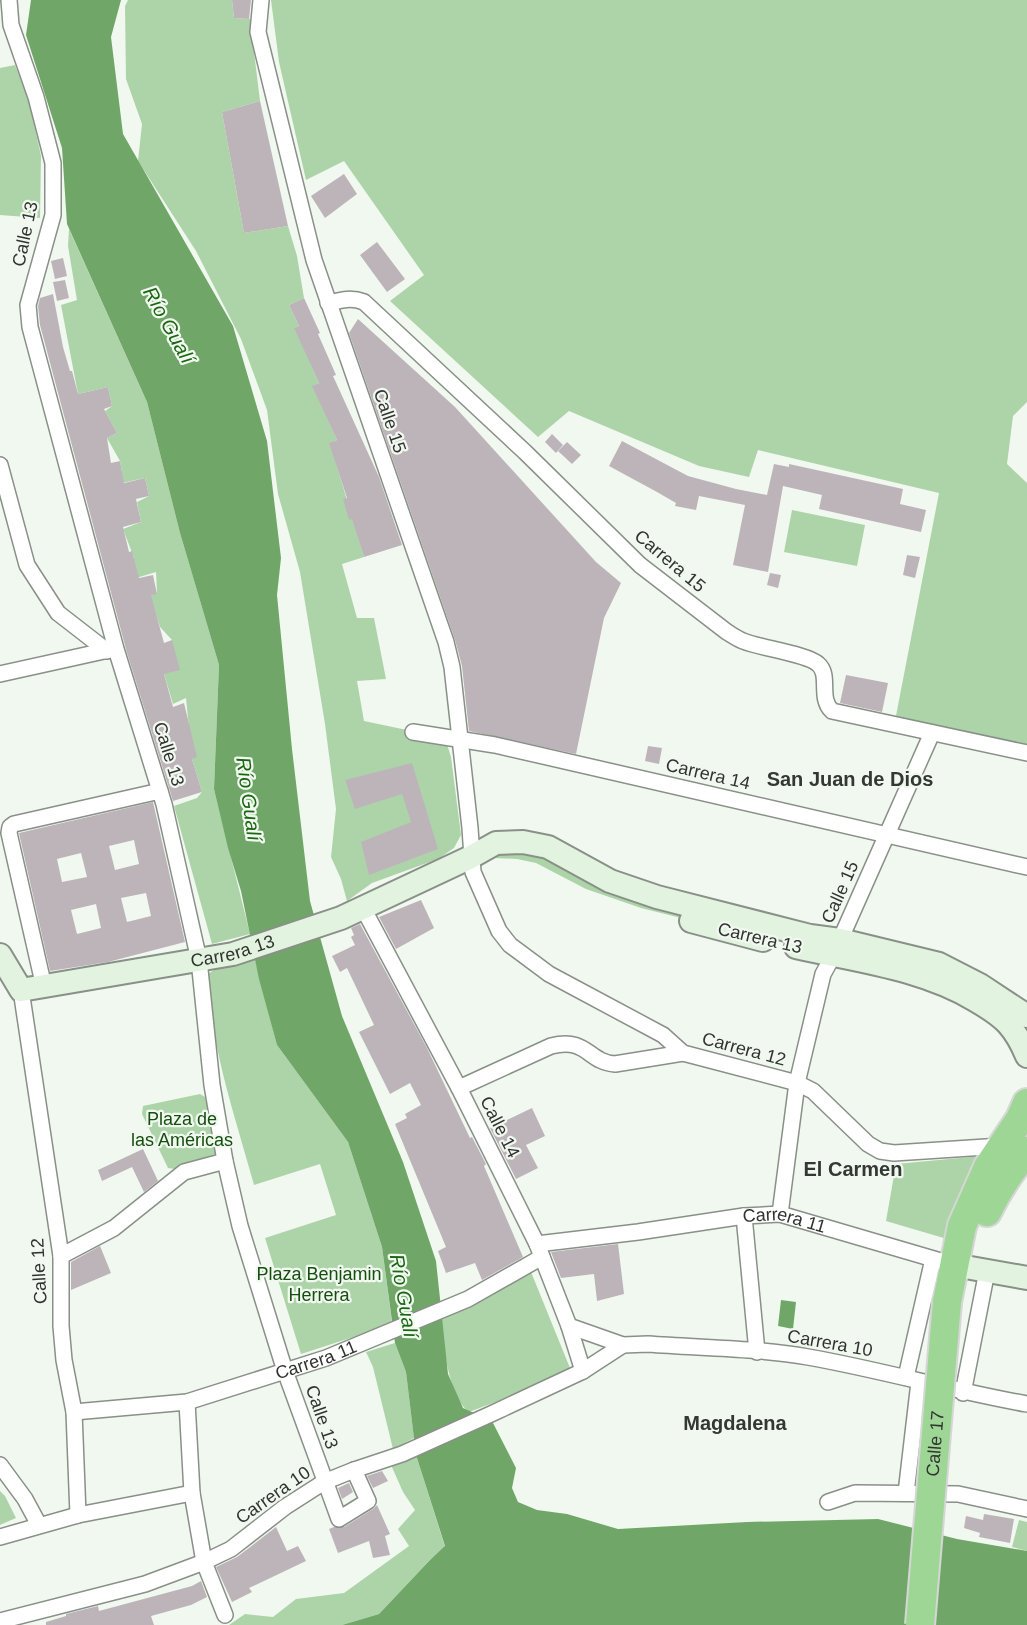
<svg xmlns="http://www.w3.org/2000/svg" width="1027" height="1625" font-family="Arial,sans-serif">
<rect width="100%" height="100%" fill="#f1f8f0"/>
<!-- green -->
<g fill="#add4a8">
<path d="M128,0h104l2,18 16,1 10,82 -38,11 22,121 44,-7 9,30 7,42 -15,7 10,21 -4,2 24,55 -6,3 24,54 -7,3 34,114 -22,7 15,54h17l12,61 -29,2 7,40 81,17 6,19 10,78 -7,13 -16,11 -66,24 -25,18 -6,-22 -10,-22 5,-48 -11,-85 -25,-152 -22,-78 -11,-84 -26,-71 -45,-88 -58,-90 4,-37 -16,-45 -1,-73z"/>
<path d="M271,0h756v402l-14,14 -6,48 20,19v265l-132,-27 44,-228 -181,-43 -9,27 -50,-11 -130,-55 -31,26 -148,-136 34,-26 -80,-114 -38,19 -27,-118z"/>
<path d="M15,65l14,36 12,55 -1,62 -40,-3v-147z"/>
<path d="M69,229l78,173 33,131 39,132 -5,124 36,145 -38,10 -38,-138 23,-8 5,-6 -10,-33 -6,-61 -13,6 -9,-30 8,-34 -12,-13 -10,-32 7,-2 -1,-21 -33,10 -4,-19 15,-5 -11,-29 18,-7 -4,-20 12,-6 -4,-18 -47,10 -3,-11 27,-5 -2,-11 -13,-23 10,-5 -12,-22 7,-5 -4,-19 -30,7 -17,-89 16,-5 -9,-54z"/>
<path d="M792,510l73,15 -8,41 -73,-14z"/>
<path d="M519,850l20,6 53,26 237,68 -132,-28 -56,-14 -55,-19 -50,-26 -19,-4 -23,-1 -1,-5z"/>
<path d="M254,955l23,90 71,97 34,105 10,75 -20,9 -71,23 -36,-116 71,-23 -16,-51 -66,21c-18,-66 -45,-143 -46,-211l12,-8z"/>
<path d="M200,1094l5,3 13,56 -43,16 -7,-1 -26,-54 1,-8z"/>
<path d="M981,1156l-34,83 -61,-18 10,-57z"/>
<path d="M529,1267l43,106 -103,39c-22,-16 -26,-73 -28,-98z"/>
<path d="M395,1343l11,29 8,66 -21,11 -20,-82 -7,-15z"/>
<path d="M416,1455l29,92 -15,13 -51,54 -37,11h-113l16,-11 28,3 23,-18 48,-6 65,-47 -11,-17 17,-19 -12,-18 -12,-27z"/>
<path d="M0,1491l5,5 11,22 -16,7z"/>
<path d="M1019,1520l8,2v29l-15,-4z"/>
</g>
<!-- water -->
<g fill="#70a768">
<path d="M31,0h90l-10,37 12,97 110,192 34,115 14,117 -4,37 15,154 18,152 32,115 61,146 33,99 12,113 15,34 29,13 24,47 -4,20 6,14 19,8 30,4 51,15 129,-7 131,-3 79,20 70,12v74h-685l37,-11 51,-54 15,-14 -29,-91 -10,-83 -11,-29 -13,-96 -34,-105 -71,-97 -18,-66 -18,-88 -13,-43 -14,-59 5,-124 -39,-132 -33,-131 -80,-178 -5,-76 -36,-113z"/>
<path d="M781,1300l15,2 -3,27 -15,-3z"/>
</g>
<!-- building -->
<g fill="#bdb4ba" fill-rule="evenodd">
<path d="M232,0h19l-2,19 -15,-1z"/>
<path d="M260,101l28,125 -44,7 -22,-121z"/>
<path d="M344,174l13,20 -32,24 -14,-22z"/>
<path d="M377,242l28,37 -18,13 -27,-37z"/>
<path d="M63,258l4,18 -12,3 -4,-18z"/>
<path d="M65,280l4,18 -12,3 -4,-19z"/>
<path d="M53,294l10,53 7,24h2l6,23 30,-7 4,19 -8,3 13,24 -10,5 4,25 9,-2 4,22 21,-5 4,18 -13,3 5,23 -18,5 6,25 3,-1 7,27 14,-3 4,19 -6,1 13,48 8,-3 8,30 -16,4 9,33 11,-4 13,54 -5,2 10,33 -29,9 -46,-148 -87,-328 -2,-19 2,-8z"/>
<path d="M304,298l16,35 -2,1 18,41 -3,1 46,101 23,68 -38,12 -12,-38 -3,1 -6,-21 4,-1 -18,-55 8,-3 -25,-54 7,-3 -25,-55 5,-2 -10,-21z"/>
<path d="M358,319l97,88 141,155 25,21 -17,35 -28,136 -107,-23 -7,-65 -7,-26 -106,-307z"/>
<path d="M552,434l11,11 -7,8 -11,-11z"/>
<path d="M622,441l66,35 48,13 31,6 7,-31 15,3v-3l114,25 -3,15 26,6 -5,22 -102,-23 3,-14 -39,-9 -15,86 -35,-7 12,-60 -46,-9 -3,14 -21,-4 1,-3 -19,-11 -48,-26z"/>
<path d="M567,442l14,13 -9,9 -14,-13z"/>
<path d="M907,555l13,2 -5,21 -12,-3z"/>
<path d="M770,573l11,2 -3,13 -11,-3z"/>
<path d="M846,675l42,8 -6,29 -42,-9z"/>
<path d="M648,746l14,2 -3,16 -14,-3z"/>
<path d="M412,763l26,86 -69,26 -8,-33 50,-20 -9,-28 -47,15 -10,-29z"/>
<path d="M153,802l32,140 -77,20 -58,9 -31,-138zM134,840l5,24 -24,6 -6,-24zM81,853l6,24 -25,5 -5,-23zM146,893l5,23 -24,6 -6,-24zM96,904l5,24 -24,6 -6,-24z"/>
<path d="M421,900l13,28 -38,21 -17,-32z"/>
<path d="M360,924l67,124 43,90 2,-1 14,27 -2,2 39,91 -41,23 -7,-17 -29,10 -8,-22 8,-4 -51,-123 12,-6 -2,-4 16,-9 -11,-22 -20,11 -31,-62 15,-7 -27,-57 -7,4 -8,-16 23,-11 -4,-8 3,-2 -3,-7z"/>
<path d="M532,1108l13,28 -19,9 12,23 -22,11 -26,-51z"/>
<path d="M143,1149l15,32 -14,11 -12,-25 -30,14 -4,-11z"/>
<path d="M618,1244l6,50 -27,7 -3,-27 -33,4 -10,-26z"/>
<path d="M100,1246l11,27 -40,17v-28z"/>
<path d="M382,1471l6,10 -15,7 -6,-12z"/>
<path d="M349,1483l4,9 -11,7 -4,-11z"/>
<path d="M377,1505l13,29 -5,2 5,19 -17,3 -4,-17 -31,12 -9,-24 5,-2h10l29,-18z"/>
<path d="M984,1514l30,5 -4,24 -31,-6 1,-4 -16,-5 2,-12 17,4z"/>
<path d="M276,1527l11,24 11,-5 8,15 -57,27 3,4 -20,10 -16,-35 21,-10z"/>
<path d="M201,1581l6,16 -16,8 -40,11 3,9h-108v-3l20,-6v-2l32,-8 1,5 93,-25z"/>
</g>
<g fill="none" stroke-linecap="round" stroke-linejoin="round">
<!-- street casing -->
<g stroke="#899088" stroke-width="18">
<g id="street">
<path d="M9,0l2,25 25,72 17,66v52l-25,90 2,22 86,322 48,155 35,156 13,125 13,76 15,65 45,145 54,148 29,-18 -14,-31"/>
<path d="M261,0l-3,32 56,228 132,382 6,25 18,161 3,44 26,59 11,14 39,29 114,61 20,18 114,30 16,8 55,53 12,7 14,2 107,-7"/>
<path d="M328,303c13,-3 23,-6 36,-1l161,150 115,113 87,67c5,3 11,7 16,9 17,7 64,13 75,23 13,11 0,34 14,47l195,42"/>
<path d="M0,465l27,100 31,48 49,38"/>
<path d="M0,674l113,-25"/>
<path d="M413,732l82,13 532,122"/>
<path d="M363,908l96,180 78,156 32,82 14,45"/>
<path d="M44,987l-35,-154 1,-6 4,-3 146,-33"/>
<path d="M21,990l40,266v70l3,34 10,52 4,103"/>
<path d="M459,1088l92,-42c37,-9 36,16 64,18l68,-11"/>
<path d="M780,1214l17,-131 26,-109 10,-18 99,-223"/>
<path d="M744,1216l13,136"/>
<path id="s1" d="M537,1244l101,-12 106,-16 36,-2 174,51"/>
<path d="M61,1256l53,-28 70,-56 41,-11"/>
<path d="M569,1326l54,19 25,-1c53,4 108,4 160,13 74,13 145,34 219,47"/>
<path d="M906,1377l27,-118"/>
<path d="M963,1393l24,-122"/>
<path d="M187,1402l5,91 12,69 21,53"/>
<path id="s2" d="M74,1412l113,-10 139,-44 142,-59 74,-42"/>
<path d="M0,1465l25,34 14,26"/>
<path d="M906,1493l13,-111"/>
<path d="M828,1502l27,-9 103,1 69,15"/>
<path d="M0,1537l78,-22 114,-22"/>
<path d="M0,1621l145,-37 59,-22 27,-13 54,-42 39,-25 30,-12 48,-16 89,-40 92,-43 40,-26"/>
</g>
</g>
<!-- secondary casing -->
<g stroke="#899088" stroke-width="26">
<g id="secondary">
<path d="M691,921l72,19"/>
<path d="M796,947c61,14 125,21 179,53 12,7 24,14 33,24 9,10 14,20 19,32"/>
<path id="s3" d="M0,955l21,35 212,-36 108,-36 130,-61 25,-14 27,-1 25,5 62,34 47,16 153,39 30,4 99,24 41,21 47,31"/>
<path d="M954,1265l73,13"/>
</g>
</g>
<!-- highway casing -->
<g stroke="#d6d6d6" stroke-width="32">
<g id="highway">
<path d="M987,1212c11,-23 24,-42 40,-61"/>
<path d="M947,1302l15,-76 26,-59 32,-48 7,-16"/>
</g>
</g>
<!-- street -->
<use href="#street" stroke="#fff" stroke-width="15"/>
<!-- secondary -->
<use href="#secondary" stroke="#e2f3df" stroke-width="22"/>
<!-- highway -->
<use href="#highway" stroke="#9dd695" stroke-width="28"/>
<!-- highway-bridge casing -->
<g stroke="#d6d6d6" stroke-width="32" stroke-linecap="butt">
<g id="highway-bridge">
<path id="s4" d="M920,1625l27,-323"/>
</g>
</g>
<!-- highway-bridge -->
<use href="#highway-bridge" stroke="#9dd695" stroke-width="28"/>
</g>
<g text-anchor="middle" stroke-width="4.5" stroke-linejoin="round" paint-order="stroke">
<!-- street labels -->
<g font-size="18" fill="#313330" stroke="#f1f8f0">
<text transform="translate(25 234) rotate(-78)" y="6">Calle 13</text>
<text transform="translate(390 421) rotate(71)" y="6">Calle 15</text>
<text transform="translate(670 561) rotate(40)" y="6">Carrera 15</text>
<text transform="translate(169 754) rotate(73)" y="6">Calle 13</text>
<text transform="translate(708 774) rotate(13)" y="6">Carrera 14</text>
<text transform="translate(840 892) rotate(-66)" y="6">Calle 15</text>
<text transform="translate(760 938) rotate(13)" y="6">Carrera 13</text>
<text dy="6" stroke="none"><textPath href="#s3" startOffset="256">Carrera 13</textPath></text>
<text transform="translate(744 1049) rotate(15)" y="6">Carrera 12</text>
<text transform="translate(500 1127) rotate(63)" y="6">Calle 14</text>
<text dy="6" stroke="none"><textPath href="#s1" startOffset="250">Carrera 11</textPath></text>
<text transform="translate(39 1271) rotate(-93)" y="6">Calle 12</text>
<text transform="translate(830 1343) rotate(10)" y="6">Carrera 10</text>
<text dy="6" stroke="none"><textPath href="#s2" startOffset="249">Carrera 11</textPath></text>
<text transform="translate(322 1417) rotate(71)" y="6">Calle 13</text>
<text dy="6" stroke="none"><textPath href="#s4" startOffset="182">Calle 17</textPath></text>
<text transform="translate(273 1495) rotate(-35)" y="6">Carrera 10</text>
</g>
<!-- park labels -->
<g font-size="18" fill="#164e0f" stroke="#f1f8f0">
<text x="182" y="1125">Plaza de<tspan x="182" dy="21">las Américas</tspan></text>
<text x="319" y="1280">Plaza Benjamin<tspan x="319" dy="21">Herrera</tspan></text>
</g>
<!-- water labels -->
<g font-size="20" font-style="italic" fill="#1b6611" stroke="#f1f8f0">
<text transform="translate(169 325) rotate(61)" y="7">Río Gualí</text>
<text transform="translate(249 799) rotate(82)" y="7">Río Gualí</text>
<text transform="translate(404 1296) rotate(80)" y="7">Río Gualí</text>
</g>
<!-- neighbourhood labels -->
<g font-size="20" font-weight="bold" fill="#333832" stroke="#f1f8f0">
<text x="850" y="786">San Juan de Dios</text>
<text x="853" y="1176">El Carmen</text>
<text x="735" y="1430">Magdalena</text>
</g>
</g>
</svg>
